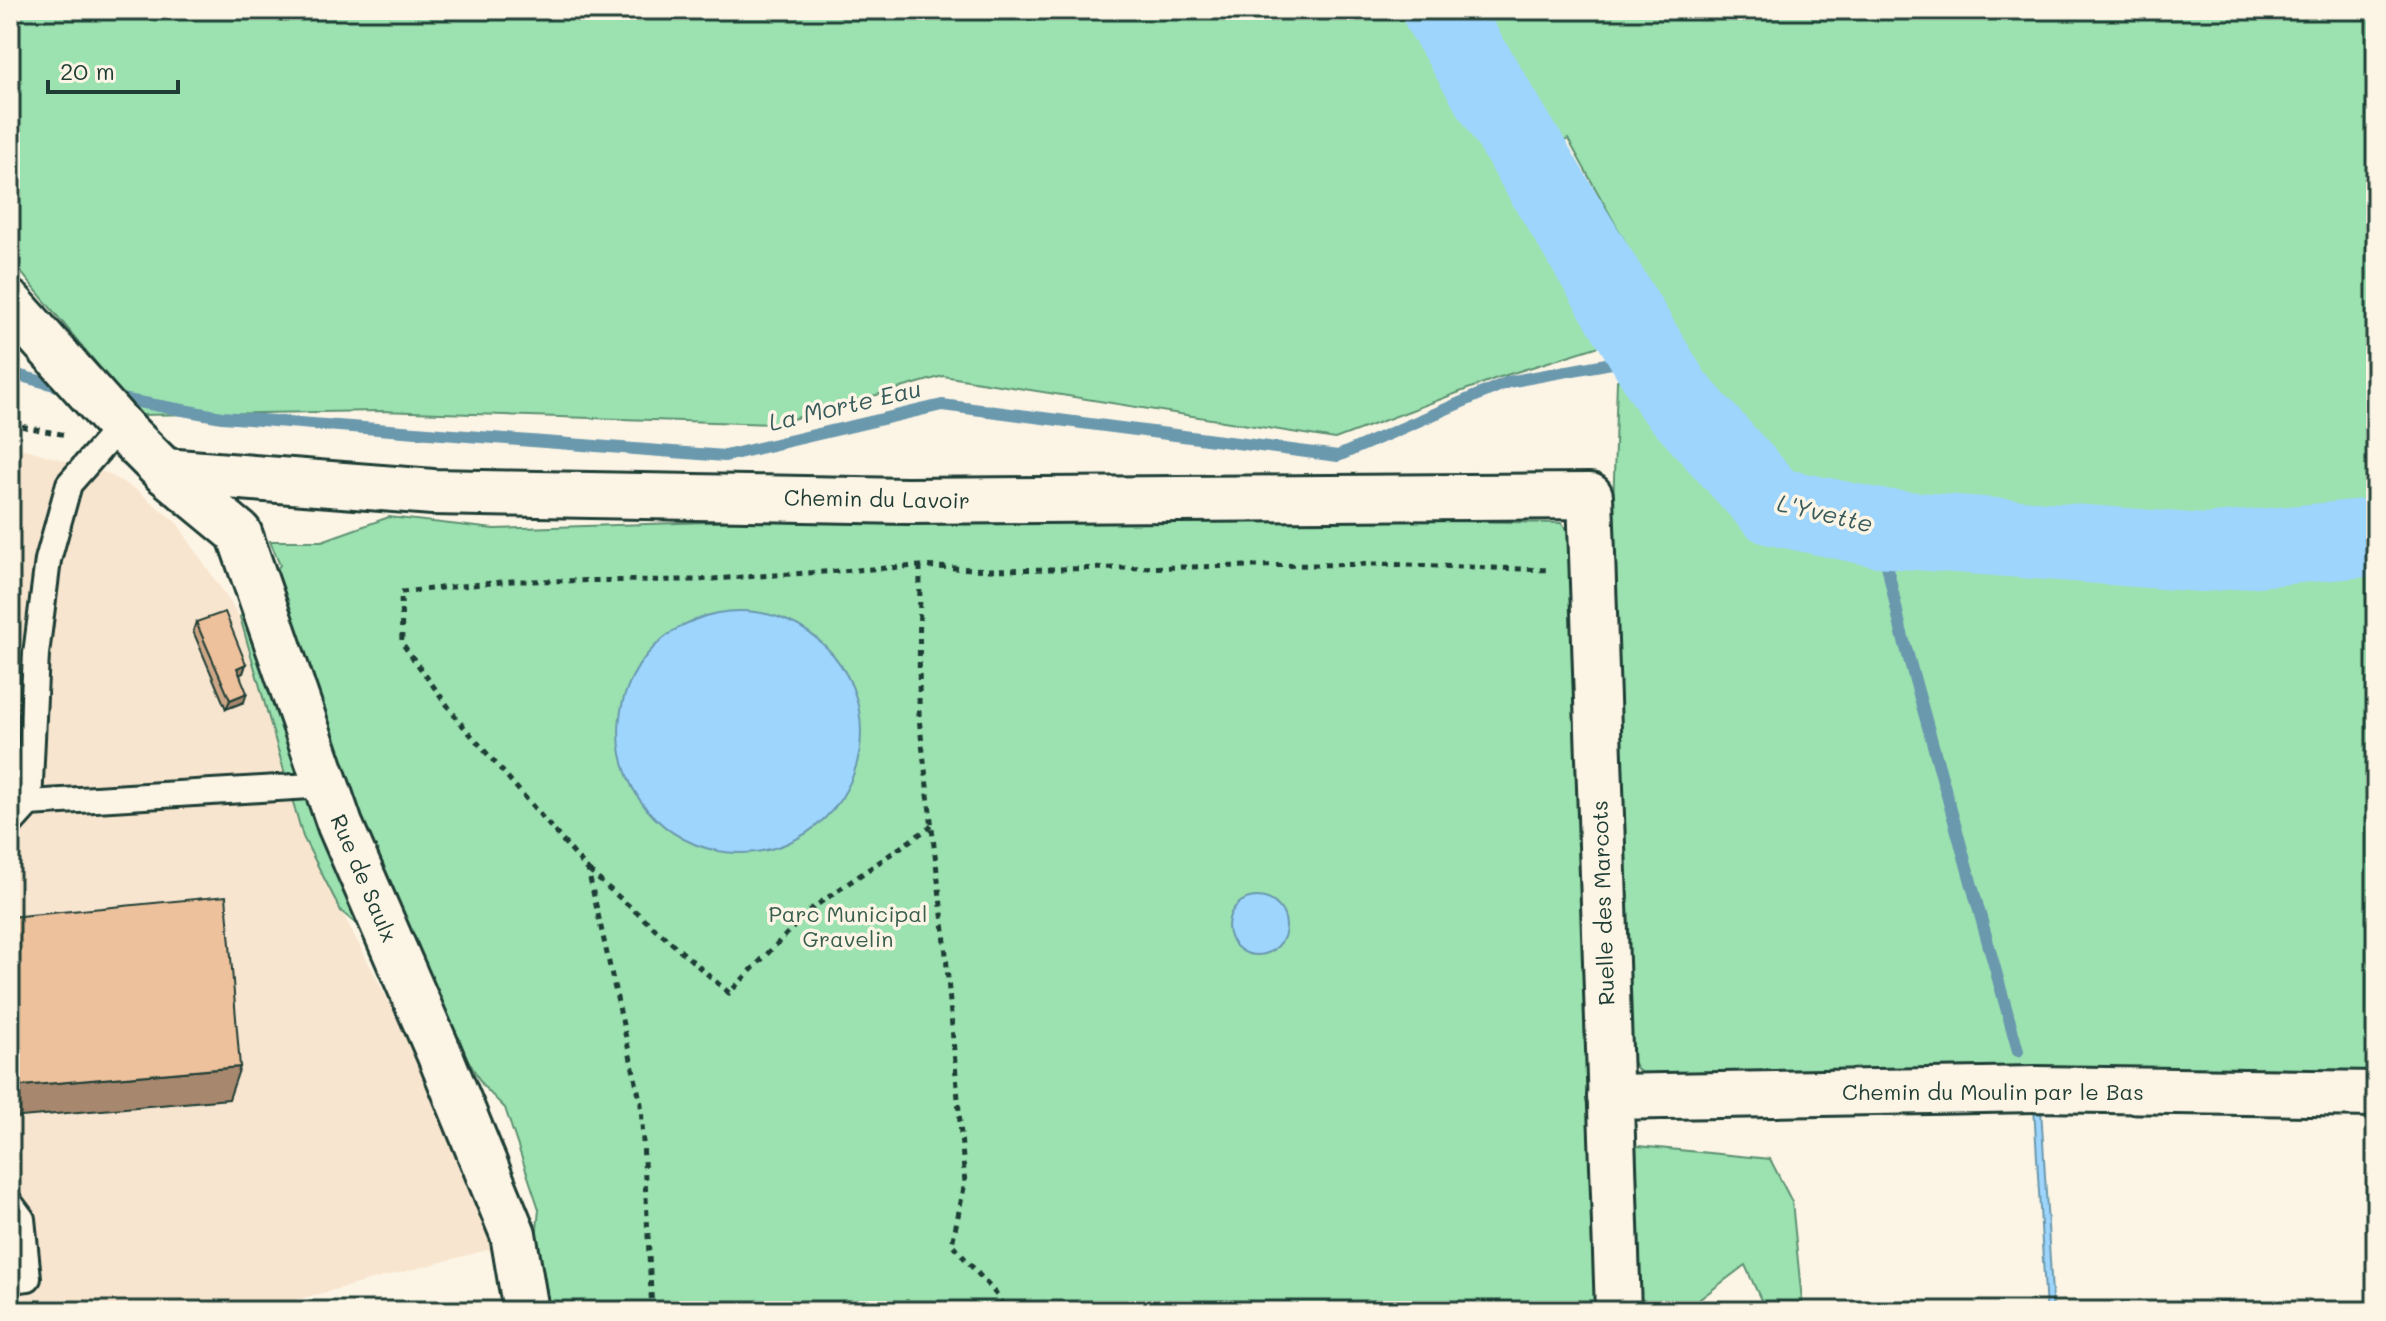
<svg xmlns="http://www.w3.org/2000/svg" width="2386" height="1321" font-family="Mali,sans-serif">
<rect width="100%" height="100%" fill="#fcf5e5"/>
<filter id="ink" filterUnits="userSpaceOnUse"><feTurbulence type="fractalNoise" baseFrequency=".0125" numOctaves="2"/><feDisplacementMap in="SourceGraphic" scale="16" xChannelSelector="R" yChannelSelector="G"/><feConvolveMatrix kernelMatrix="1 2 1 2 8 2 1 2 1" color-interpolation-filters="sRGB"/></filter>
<g filter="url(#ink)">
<!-- built -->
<path fill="#f8e5cf" d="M10,449h15l82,24 31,18 39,32 63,94 63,220 170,326 22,85 -242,63h-243z"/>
<!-- green -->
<g fill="#9be2b0" stroke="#5d9072" stroke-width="2">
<path d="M10,10h2366v494l-275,23 -210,-13 -62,-12 -52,-33 -76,-90 -133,-240 -57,30 95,175 -109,34 -162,61 -392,-63 -168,48 -395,-13 -241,4 -129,-156z"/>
<path d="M1638,377l128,152 437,24 173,-16v548l-725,-6 -13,-9 -12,-20 -16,-442 7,-228z"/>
<path d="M984,513l577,10 23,24 44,598 142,14 22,43 11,109h-37l-21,-46 -45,34 -10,12h-1146l-3,-8 -5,-63 3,-31 -34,-101 -22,-22 -61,-106 -81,-69 -38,-74 -63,-220 40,-52 -10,-24h52l67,-24 105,12z"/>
</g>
<!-- water -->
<g fill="#9dd5fd" stroke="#6b98ad" stroke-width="2">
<circle cx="740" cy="732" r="121"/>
<circle cx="1257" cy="926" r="29"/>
<path d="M2033,1090l7,1 13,220h-7z"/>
</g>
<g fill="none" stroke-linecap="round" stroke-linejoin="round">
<!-- stream -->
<g stroke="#6b98ad" stroke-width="12">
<path d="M10,373l59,16"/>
<path d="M110,397l112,20 503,39 217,-51 396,51 170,-74 142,-26"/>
<path d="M1879,528l22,102 117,421"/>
</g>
<!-- river -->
<path stroke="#9dd5fd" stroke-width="78" d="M1441,10l232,385 100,111 106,22 324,25 173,-16"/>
<!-- lane casing -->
<g stroke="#1f3d34" stroke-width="30">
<g id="lane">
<path d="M29,803l298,-18"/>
<path d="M10,824l19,-21 7,-149 12,-94 21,-76 37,-42 18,-11"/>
<path d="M10,1203l12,16 6,59 -18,2"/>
</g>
</g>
<!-- street casing -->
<g stroke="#1f3d34" stroke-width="50">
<g id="street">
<path d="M164,471l269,21 474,9 683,-5 28,815"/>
<path d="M164,471l75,62 101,292 99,228 74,181 13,77"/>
<path d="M1610,1097l426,-8 340,5"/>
</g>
</g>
<!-- secondary casing -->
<g stroke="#1f3d34" stroke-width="50">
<path id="secondary" d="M10,303l114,128 40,40"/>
</g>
<!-- path -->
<g stroke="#1f3d34" stroke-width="5" stroke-dasharray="6 6" stroke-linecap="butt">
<path d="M10,424l56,11"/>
<path d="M920,566l-1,152 25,213 21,252 -13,61 44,50 10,17"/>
<path d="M589,871l140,122 82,-84 122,-84"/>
<path d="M652,1311l-11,-207 -53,-234 -130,-150 -56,-77 -1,-51 111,-11 183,-1 225,-14 70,4 390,-6 170,6"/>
</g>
<!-- lane -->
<use href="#lane" stroke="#fcf5e5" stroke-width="24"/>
<!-- street -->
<use href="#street" stroke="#fcf5e5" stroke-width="44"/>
<!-- secondary -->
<use href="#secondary" stroke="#fcf5e5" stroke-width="44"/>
</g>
<!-- wall -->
<path fill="#cda687" stroke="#1f3d34" stroke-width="2" d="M196,622l50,42 -3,9 -3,1 4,28 -18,7 -33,-78z"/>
<!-- shaded-wall -->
<g fill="#a7876e" stroke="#1f3d34" stroke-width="2">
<path d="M246,664l-3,9 -9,4 3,-9z"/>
<path d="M247,693l-3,9 -18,7 4,-9z"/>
<path d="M240,1067l-11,32 -219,19v-31z"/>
</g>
<!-- building -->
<g fill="#eec19d" stroke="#1f3d34" stroke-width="2">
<path d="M225,612l21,52 -9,4 10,25 -17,7 -34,-78z"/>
<path d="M226,896l14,171 -230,20v-170z"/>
<path d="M1687,1309l19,1v1h-19z"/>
</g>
</g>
<g text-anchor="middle" stroke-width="7" stroke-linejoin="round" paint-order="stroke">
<!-- street labels -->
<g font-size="22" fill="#1f3d34" stroke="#fcf5e5">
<text transform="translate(877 499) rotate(1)" y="8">Chemin du Lavoir</text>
<text transform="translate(364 878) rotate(67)" y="8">Rue de Saulx</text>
<text transform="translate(1603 903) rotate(-92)" y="8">Ruelle des Marcots</text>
<text x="1993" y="1100">Chemin du Moulin par le Bas</text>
</g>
<!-- park labels -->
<g font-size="22" fill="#385e4d" stroke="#fcf5e5">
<text x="848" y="922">Parc Municipal<tspan x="848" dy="25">Gravelin</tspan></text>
</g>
<!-- water labels -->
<g font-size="24" font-style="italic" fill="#385b5c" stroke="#fcf5e5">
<text transform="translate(845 406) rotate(-13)" y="8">La Morte Eau</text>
<text transform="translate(1825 514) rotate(13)" y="8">L'Yvette</text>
</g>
</g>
<!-- margin -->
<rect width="2386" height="1321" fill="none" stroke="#fcf5e5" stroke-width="40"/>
<rect x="20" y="20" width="2346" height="1281" fill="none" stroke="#1f3d34" stroke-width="3" filter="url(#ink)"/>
<!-- scale -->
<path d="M48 80v12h130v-12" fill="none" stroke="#1f3d34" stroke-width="4"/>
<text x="60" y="80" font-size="24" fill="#1f3d34" stroke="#fcf5e5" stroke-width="6" paint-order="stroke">20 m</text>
</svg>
